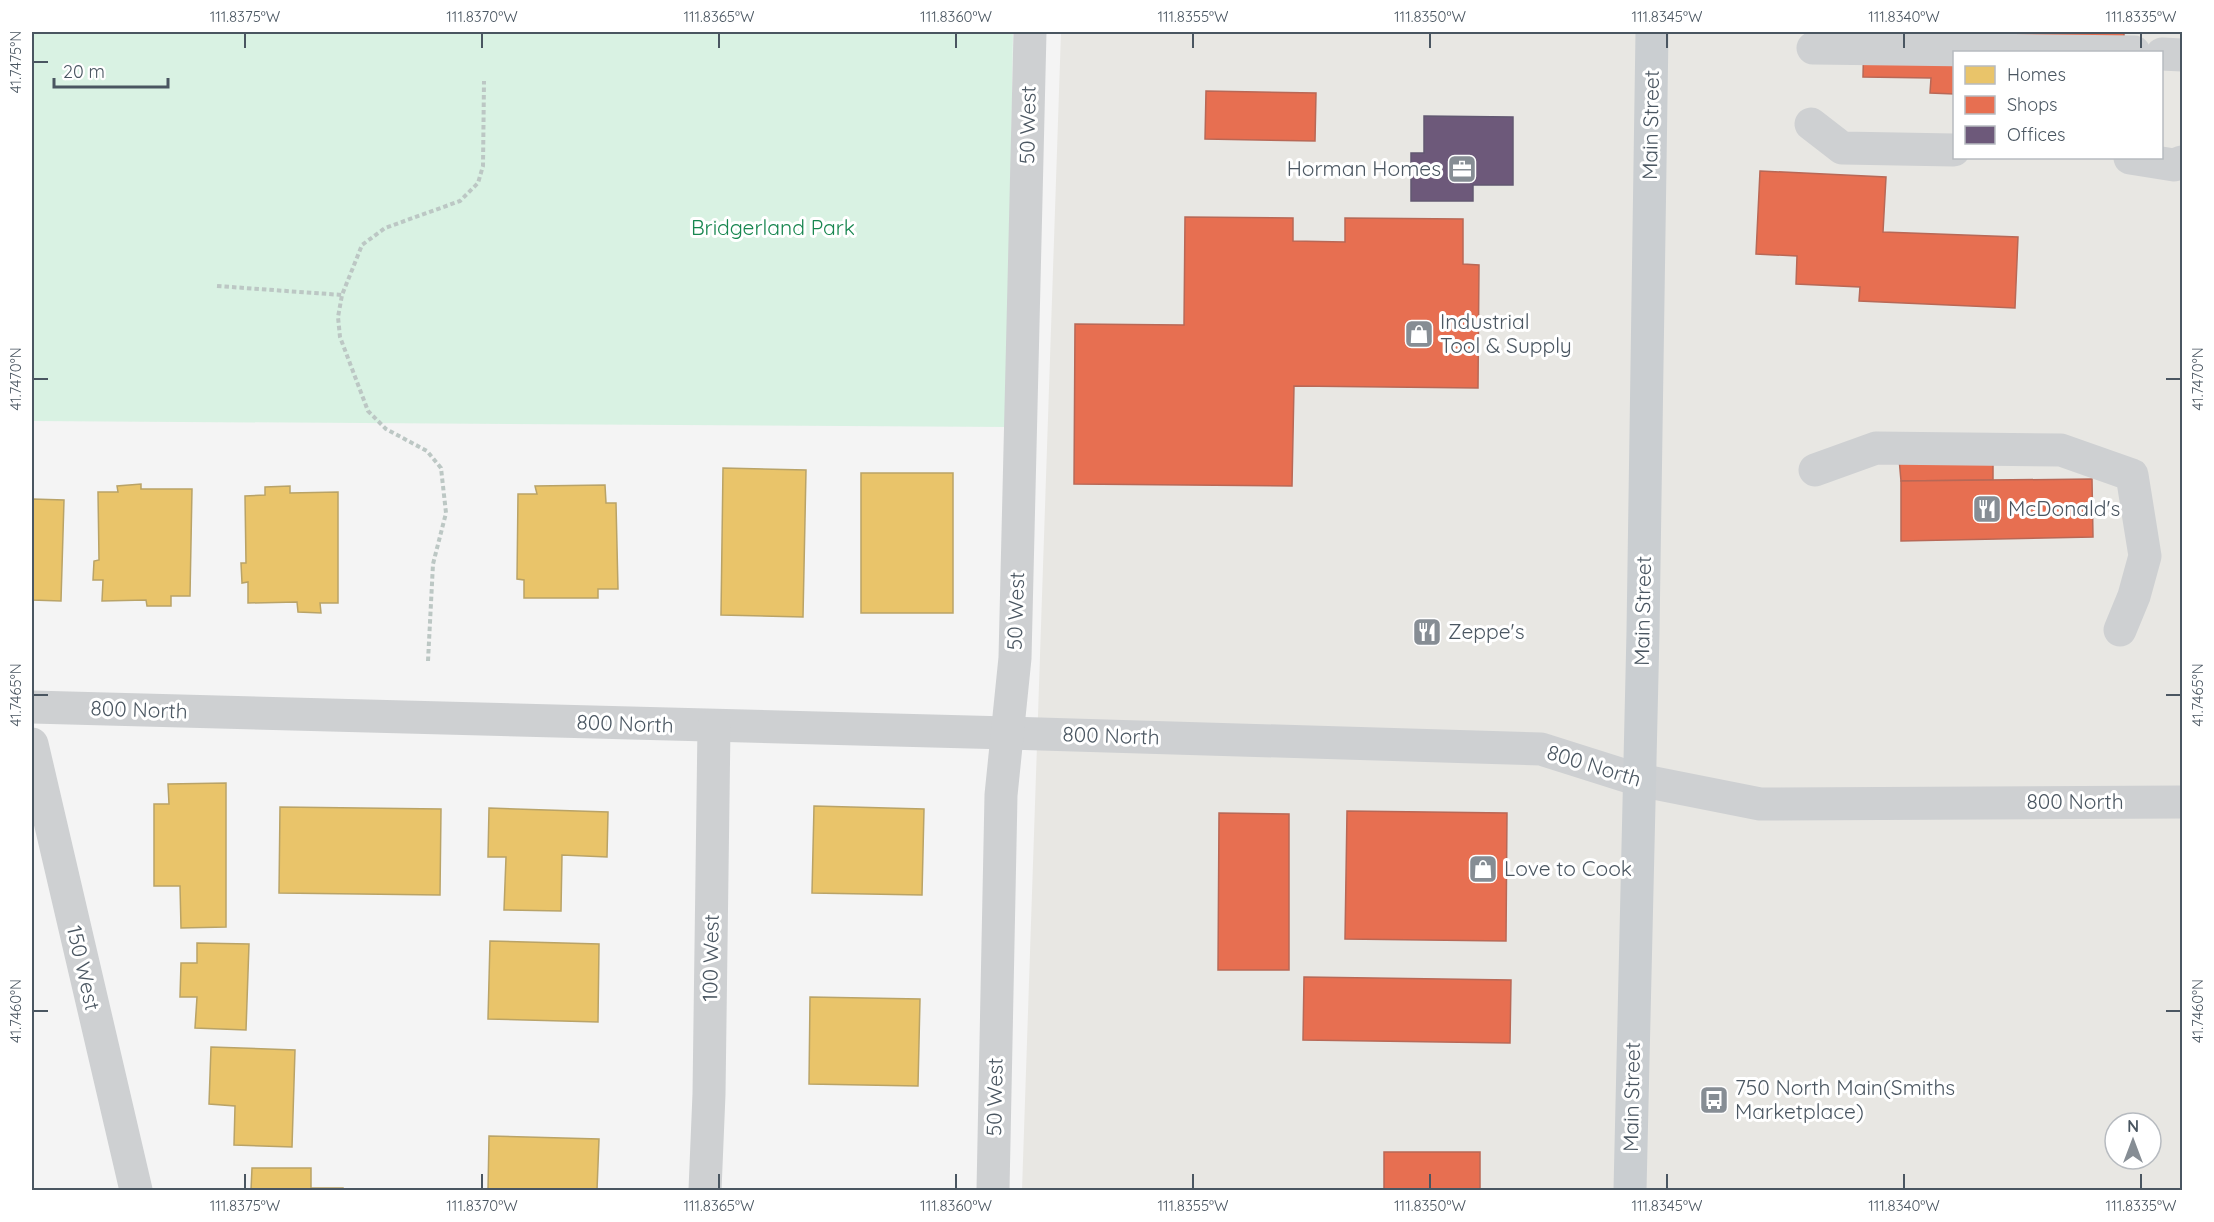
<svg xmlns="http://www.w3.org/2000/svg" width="2214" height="1222" font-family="Quicksand,sans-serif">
<rect width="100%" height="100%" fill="#f4f4f4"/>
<!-- commercial -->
<path fill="#e8e7e3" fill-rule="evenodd" d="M1061,32h1121v1158h-1160zM1954,52h208v106h-208zM2115,1123h36v36h-36z"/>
<!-- green -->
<path fill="#d9f2e3" d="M32,32h981l-6,395 -975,-6z"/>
<!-- homes -->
<g fill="#e9c46a" stroke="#b9a367" stroke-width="1.5">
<path d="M723,468l83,2 -3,147 -82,-2z"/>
<rect x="861" y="473" width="92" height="140"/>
<path d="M141,484v5h51l-2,107h-19v10h-24l-1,-6 -44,1 1,-21h-10l1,-19 5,-1 -1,-68h20l-1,-6z"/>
<path d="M605,485l1,18h10l2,86h-20v9h-74v-18l-7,-1 1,-85h19l-2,-8z"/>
<path d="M290,486v7l48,-1v111h-18l1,10 -23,-1 -1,-10 -49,1v-21l-6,1 -1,-20h5l-1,-67 20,-1v-8z"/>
<path d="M32,499l32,1 -3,101 -29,-1z"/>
<path d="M226,783v144l-45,1 -1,-42h-26v-82h15l-1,-20z"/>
<path d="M814,806l110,3 -2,86 -110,-2z"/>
<path d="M280,807l161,2 -1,86 -161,-2z"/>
<path d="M489,808l119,4 -1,45 -45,-2 -1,56 -57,-1 2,-53h-18z"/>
<path d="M490,941l109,3 -1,78 -110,-3z"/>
<path d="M197,943l52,1 -3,86 -51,-2 2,-31h-17l1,-34h16z"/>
<path d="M810,997l110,2 -2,87 -109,-2z"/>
<path d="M211,1047l84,3 -3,97 -58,-2 1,-39 -26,-2z"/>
<path d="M489,1136l110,3 -2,51h-109z"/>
<path d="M252,1168h59v20h32v2h-92z"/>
</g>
<!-- shops -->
<g fill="#e76f51" stroke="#b86856" stroke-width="1.5">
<path d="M1864,32h260v20h-170v42l-24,-1 1,-15 -68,-1z"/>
<path d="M1206,91l110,2 -1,48 -110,-2z"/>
<path d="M1760,171l126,6 -3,55 135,5 -3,71 -156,-7 1,-14 -64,-3 1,-28 -41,-2z"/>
<path d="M1185,217l108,1v23l52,1v-24l118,1v45l16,1 -1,123 -184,-2 -2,100 -218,-2 1,-160 109,1z"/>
<path d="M1993,456v24l-92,1 -2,-23z"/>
<path d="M2092,479l1,58 -192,4v-60z"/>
<path d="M1347,811l160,2 -1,128 -161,-2z"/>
<path d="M1219,813l70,1v156h-71z"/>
<path d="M1304,977l207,3 -1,63 -207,-3z"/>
<rect x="1384" y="1152" width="96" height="38"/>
</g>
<!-- offices -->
<path fill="#6d597a" stroke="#625872" stroke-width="1.5" d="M1424,116l89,1v68h-40v16h-62v-48h13z"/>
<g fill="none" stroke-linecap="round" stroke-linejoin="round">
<!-- path -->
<g stroke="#bcc7c4" stroke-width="4" stroke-dasharray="4.5 3" stroke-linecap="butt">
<path d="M217,286l125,9"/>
<path d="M428,661l5,-97 13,-51 -5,-45 -14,-17 -41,-22 -18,-18 -28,-74 -2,-20 4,-22 20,-50 23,-17 75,-27 18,-18 5,-17 1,-85"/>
</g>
<!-- minor -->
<g stroke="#ced0d2" stroke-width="33">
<path d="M1813,48l321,4"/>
<path d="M2162,54l20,1"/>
<path d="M1811,124l31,24 112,2"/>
<path d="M2130,158l44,7 8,-3"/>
<path d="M1815,470l61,-22 185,2 71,25 13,81 -11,40 -14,34"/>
<path d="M32,707l976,26 533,16 98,31 121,24 422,-2"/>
<path d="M32,744l104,446"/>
<path d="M705,1190l4,-96 5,-368"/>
<path d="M993,1190l8,-395 14,-137 15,-626"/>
</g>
<!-- major -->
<path stroke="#caced1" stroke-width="33" d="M1630,1190l13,-558 9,-600"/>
</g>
<!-- ticks -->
<path fill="none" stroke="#4a5661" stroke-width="2" d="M245,33v15M482,33v15M719,33v15M956,33v15M1193,33v15M1430,33v15M1667,33v15M1904,33v15M2141,33v15M33,62h15M33,379h15M2166,379h15M33,695h15M2166,695h15M33,1011h15M2166,1011h15M245,1174v15M482,1174v15M719,1174v15M956,1174v15M1193,1174v15M1430,1174v15M1667,1174v15M1904,1174v15M2141,1174v15"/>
<!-- icons -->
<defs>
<g id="office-square" transform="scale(1.5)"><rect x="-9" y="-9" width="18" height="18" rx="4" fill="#868d94" stroke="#fff"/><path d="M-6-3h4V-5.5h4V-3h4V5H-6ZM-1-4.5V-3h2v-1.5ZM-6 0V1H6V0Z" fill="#fff"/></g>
<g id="shop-square" transform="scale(1.5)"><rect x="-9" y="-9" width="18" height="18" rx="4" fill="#868d94" stroke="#fff"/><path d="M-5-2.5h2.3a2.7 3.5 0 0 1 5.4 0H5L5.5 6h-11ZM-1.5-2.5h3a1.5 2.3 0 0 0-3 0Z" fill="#fff"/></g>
<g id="restaurant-square" transform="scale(1.5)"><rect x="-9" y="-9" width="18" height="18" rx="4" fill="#868d94" stroke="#fff"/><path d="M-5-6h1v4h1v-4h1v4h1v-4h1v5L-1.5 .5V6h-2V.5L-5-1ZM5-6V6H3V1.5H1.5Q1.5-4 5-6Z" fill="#fff"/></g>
<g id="bus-square" transform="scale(1.5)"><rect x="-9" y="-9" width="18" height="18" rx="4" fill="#868d94" stroke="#fff"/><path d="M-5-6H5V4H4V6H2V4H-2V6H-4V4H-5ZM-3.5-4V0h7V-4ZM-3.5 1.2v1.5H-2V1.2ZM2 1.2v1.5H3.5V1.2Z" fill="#fff"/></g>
</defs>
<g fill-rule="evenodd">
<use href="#office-square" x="1462" y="169"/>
<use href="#shop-square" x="1419" y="334"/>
<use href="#restaurant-square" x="1987" y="509"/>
<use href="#restaurant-square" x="1427" y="632"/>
<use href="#shop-square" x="1483" y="869"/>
<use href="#bus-square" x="1714" y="1100"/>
</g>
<g text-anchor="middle" stroke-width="6" stroke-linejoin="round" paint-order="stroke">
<!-- street labels -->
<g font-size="21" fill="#4a5661" stroke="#fff">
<text transform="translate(1028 125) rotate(-89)" y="7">50 West</text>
<text transform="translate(1651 125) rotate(-89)" y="7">Main Street</text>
<text transform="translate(1016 611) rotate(-88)" y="7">50 West</text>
<text transform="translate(1643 611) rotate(-89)" y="7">Main Street</text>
<text transform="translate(139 710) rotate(2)" y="7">800 North</text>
<text transform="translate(625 724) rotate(2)" y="7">800 North</text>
<text transform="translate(1111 736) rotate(2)" y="7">800 North</text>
<text transform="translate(1594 766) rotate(17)" y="7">800 North</text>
<text x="2075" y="809">800 North</text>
<text transform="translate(711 958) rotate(-89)" y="7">100 West</text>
<text transform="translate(83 968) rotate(77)" y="7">150 West</text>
<text transform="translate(995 1097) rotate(-89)" y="7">50 West</text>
<text transform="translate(1632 1097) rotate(-89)" y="7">Main Street</text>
</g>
<!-- poi labels -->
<g font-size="21" fill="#4a5661" stroke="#fff" text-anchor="start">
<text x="1441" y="176" text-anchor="end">Horman Homes</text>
<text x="1440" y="329">Industrial<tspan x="1440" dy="24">Tool &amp; Supply</tspan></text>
<text x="2008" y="516">McDonald's</text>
<text x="1448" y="639">Zeppe's</text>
<text x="1504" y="876">Love to Cook</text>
<text x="1735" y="1095">750 North Main(Smiths<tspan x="1735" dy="24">Marketplace)</tspan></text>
</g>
<!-- park labels -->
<g font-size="21" fill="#17864f" stroke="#fff">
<text x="773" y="235">Bridgerland Park</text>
</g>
</g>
<!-- border -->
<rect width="2214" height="1222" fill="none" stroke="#ffffff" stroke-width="66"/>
<!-- legend -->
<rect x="1953" y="51" width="210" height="108" fill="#ffffff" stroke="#b7bbc0" stroke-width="1.5"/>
<rect x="1965" y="66" width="30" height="18" fill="#e9c46a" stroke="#b7bbc0" stroke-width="1.5"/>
<text x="2007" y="81" font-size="18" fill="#4a5661">Homes</text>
<rect x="1965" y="96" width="30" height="18" fill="#e76f51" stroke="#b7bbc0" stroke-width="1.5"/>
<text x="2007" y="111" font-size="18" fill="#4a5661">Shops</text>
<rect x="1965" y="126" width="30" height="18" fill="#6d597a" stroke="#b7bbc0" stroke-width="1.5"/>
<text x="2007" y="141" font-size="18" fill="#4a5661">Offices</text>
<!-- north arrow -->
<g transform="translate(2133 1141)"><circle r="28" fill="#ffffff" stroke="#b7bbc0" stroke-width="1.5"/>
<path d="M0-4.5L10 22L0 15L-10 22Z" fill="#868d94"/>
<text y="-9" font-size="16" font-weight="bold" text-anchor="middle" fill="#4a5661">N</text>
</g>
<!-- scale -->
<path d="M54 78v9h114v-9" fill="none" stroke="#4a5661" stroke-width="3"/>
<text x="63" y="78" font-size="18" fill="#4a5661" stroke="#ffffff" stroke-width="4.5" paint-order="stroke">20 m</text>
<rect x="33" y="33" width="2148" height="1156" fill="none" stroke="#4a5661" stroke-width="2"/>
<g font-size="15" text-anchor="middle" fill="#4a5661">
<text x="245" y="22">111.8375°W</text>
<text x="482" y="22">111.8370°W</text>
<text x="719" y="22">111.8365°W</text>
<text x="956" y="22">111.8360°W</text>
<text x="1193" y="22">111.8355°W</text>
<text x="1430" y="22">111.8350°W</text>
<text x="1667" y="22">111.8345°W</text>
<text x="1904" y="22">111.8340°W</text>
<text x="2141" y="22">111.8335°W</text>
<text transform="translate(16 62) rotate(-90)" y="5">41.7475°N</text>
<text transform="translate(16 379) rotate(-90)" y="5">41.7470°N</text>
<text transform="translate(2198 379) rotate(-90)" y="5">41.7470°N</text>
<text transform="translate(16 695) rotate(-90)" y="5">41.7465°N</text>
<text transform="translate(2198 695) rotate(-90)" y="5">41.7465°N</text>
<text transform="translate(16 1011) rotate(-90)" y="5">41.7460°N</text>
<text transform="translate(2198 1011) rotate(-90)" y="5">41.7460°N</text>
<text x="245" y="1211">111.8375°W</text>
<text x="482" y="1211">111.8370°W</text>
<text x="719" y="1211">111.8365°W</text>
<text x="956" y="1211">111.8360°W</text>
<text x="1193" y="1211">111.8355°W</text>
<text x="1430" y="1211">111.8350°W</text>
<text x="1667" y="1211">111.8345°W</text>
<text x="1904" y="1211">111.8340°W</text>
<text x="2141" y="1211">111.8335°W</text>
</g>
</svg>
